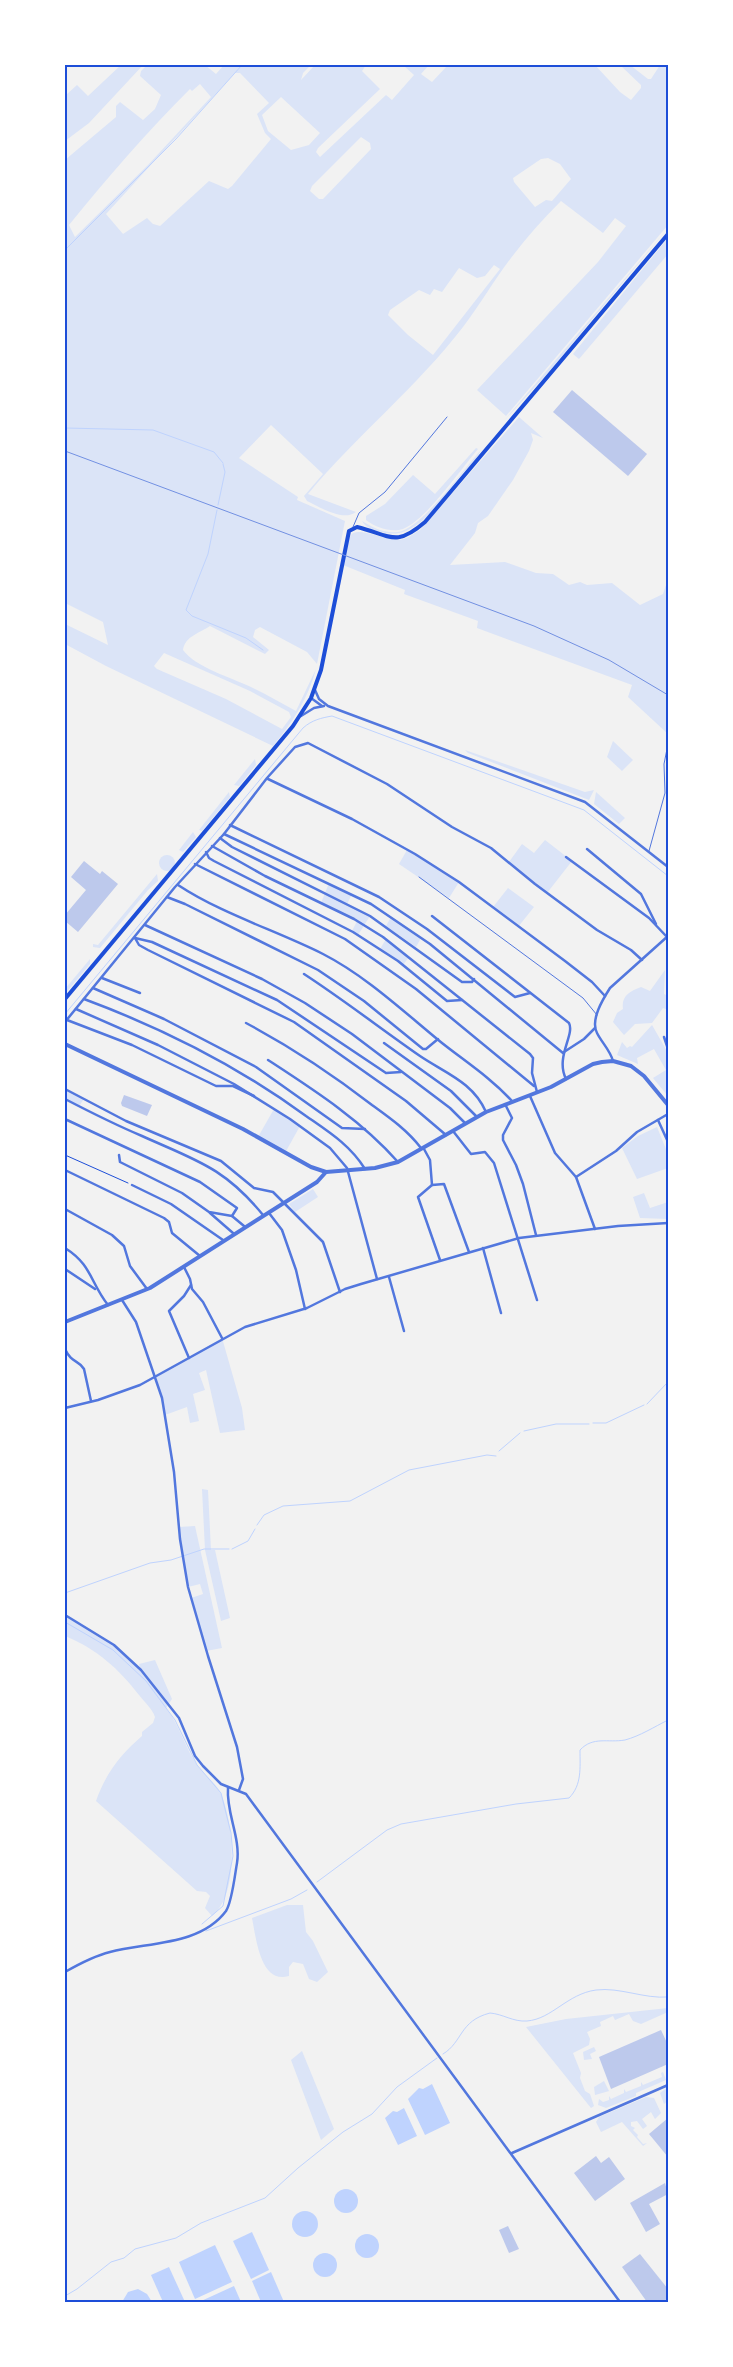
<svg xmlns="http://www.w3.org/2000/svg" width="733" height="2367" font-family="Georgia,serif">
<rect width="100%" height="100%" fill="#f2f2f2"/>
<!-- green -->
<g fill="#dbe4f7" fill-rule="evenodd">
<path d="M121,65h22l-54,58 -24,18v-45l12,-11 11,11z"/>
<path d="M147,65h58l11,9 8,-9h87l-8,8 -2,7 14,-15h51l-4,6 18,18 -62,59 -2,4 4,5 66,-62 6,5 22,-25 -11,-10h26l-8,9 11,8 16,-17h147l25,27 11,8 10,-12v-3l-21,-20h10l18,14h3l9,-14h8v160l-162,191 -29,-26 121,-128 28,-36 -11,-8 -12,15 -42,-32c-18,18 -35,37 -50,57 -17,22 -31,47 -48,69 -46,60 -106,108 -155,167l48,18c-13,10 -36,-5 -49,-11l-3,-5 19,-22 -52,-49 -32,33 59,39 -1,3 48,21 -28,143 -10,-12 -47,-25 -5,3 -2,7 16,13 -4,4 -55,-28c-10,7 -25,10 -27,24 12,17 49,28 68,37 15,7 30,16 45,24l20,-42c-8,30 -24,54 -43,77l-167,-80 -41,-22v-20l43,21 -5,-23 -38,-19v-443l51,-43v-11l4,-4 23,18 12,-11 6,-14 -21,-19 1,-5zM235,73h5l29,30 -12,11 8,19 6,6 -39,47 -4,3 -19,-8 -49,45 -7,-2 -6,-6 -24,16 -17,-20zM200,84l11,13 -63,68 -73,72 -6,-12c38,-47 78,-93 121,-136l2,2zM281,97l39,36 -11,12 -18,5 -23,-19 -6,-16zM361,137l9,6 1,6 -48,50h-4l-9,-8 2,-5zM548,158l12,6 11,15 -19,22 -6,-1 -11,7 -21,-25 -1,-4 28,-19zM494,265l6,4 -67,86 -25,-20 -20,-20 2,-5 29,-20 11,5 4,-6 8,3 17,-24 18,10 8,-2zM164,653l86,38 39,21 2,5 -9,12 -56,-30 -69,-30 -3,-3z"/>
<path d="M668,228l-121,146 -44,48z"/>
<path d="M668,238v16l-89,105 -6,-5z"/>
<path d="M519,417l24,21 -12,-5 2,7 -4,11 -16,29 -25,36 -10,7 -3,10 -25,32 55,-3 31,11 17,1 16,11 11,-3 7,3 25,-2 28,22 23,-11 5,-15v155l-40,-37 4,-12 -155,-57 1,-7 -74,-27 1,-4 -62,-25c2,-8 2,-23 8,-30 6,-9 36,6 48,5 8,-1 14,-6 21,-10z"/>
<path d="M476,448l2,1c-17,20 -52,71 -75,80 -12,4 -28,-2 -37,-9v-4l19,-12 28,-29 22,19z"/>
<path d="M480,451c-1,7 -17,21 -23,29 -19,22 -41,62 -75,52 -8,-2 -16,-4 -20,-11 10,6 23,13 36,11 23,-3 65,-62 82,-81z"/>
<path d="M613,741l20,19 -11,11 -15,-14z"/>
<path d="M465,750l120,42 9,-2 -5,10 -121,-47z"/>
<path d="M255,759l1,6 -17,21 -5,-1z"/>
<path d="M229,792l1,5 -28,34 -3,-1z"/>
<path d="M596,792l29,26 -6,6 -25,-20z"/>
<path d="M193,832l3,5 -13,15 -4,-2z"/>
<path d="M545,840l27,21 -25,32 -38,-31 13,-18 12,9z"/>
<path d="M407,850l52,32 -10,16 -50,-34z"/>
<circle cx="167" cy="863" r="8"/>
<path d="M157,874l1,7 -10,9 -48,58 -7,-1v-3l5,1z"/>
<path d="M329,883l23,11 -5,10 23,12 -12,19 -6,-4 5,-10 -36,-18z"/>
<path d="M508,888l26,19 -16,20 -25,-20z"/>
<path d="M391,917l30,21 -5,9 -30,-21z"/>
<path d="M386,939l23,18 -6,8 -23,-16z"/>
<path d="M90,959v5l-25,30v-5z"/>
<path d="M665,970l-1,24 4,2v14l-5,-2 -11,15 -17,1 -11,11 -11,-13 4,-9 6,-4c-2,-13 7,-18 18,-22l9,4z"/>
<path d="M652,1025l16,28v43l-15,-18 13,-8 -12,-21 -17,9 1,6 -21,-9 5,-13 5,6 3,-2 2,1z"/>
<path d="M65,1089l19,10 -5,7 -14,-7z"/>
<path d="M274,1109l26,17 -15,27 -27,-16z"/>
<path d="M657,1127l11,27v14l-31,11 -15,-31 16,-12z"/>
<path d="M313,1189l5,8 -23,15 -6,-8z"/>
<path d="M644,1193l6,15 18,-6v17l-28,-1 -7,-21z"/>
<path d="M222,1338l20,70 3,22 -25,3 -14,-63 -7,3 6,17 -12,4 6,27 -9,2 -3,-16 -22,8 -9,-38z"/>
<path d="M202,1489l6,1 3,60h4l15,68 -9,3 -16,-71z"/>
<path d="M195,1526l27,122 -16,3 -15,-53 12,-4 -3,-10 -12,3 -9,-60z"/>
<path d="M65,1615l48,30 27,23 -1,-4 16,-4 17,39 -6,9c13,17 18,36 29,54 6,11 19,18 25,30 14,28 20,102 -8,124l-7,-8 5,-12 -4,-4 -9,-1 -101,-90c10,-28 24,-46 46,-65v-4l11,-9 2,-6c-3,-9 -10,-14 -16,-22 -20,-26 -42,-46 -74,-59z"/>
<path d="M287,1905h16l3,27 7,9 15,31 -11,10 -8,-3 -6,-15 -10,-2 -4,5v9c-29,9 -33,-39 -37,-58z"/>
<path d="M668,2008v4l-27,12 -8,-3 -4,-7 -14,6 -2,-4 -13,6 1,4 -14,6 3,7 -1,6 -16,8 8,20 -1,5 5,13 5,3 4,12 -3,2 -65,-81 40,-8z"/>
<path d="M594,2047l2,4 -6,3 2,5 -8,1 -1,-8z"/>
<path d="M302,2051l32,78 -13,11 -30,-80z"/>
<path d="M663,2072l3,8 -30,13v3l-30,12 -8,-3 1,-6 4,3 6,-2v-4l2,3 13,-6v-4l2,3 15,-6v-4l2,3 19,-8 -1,-4z"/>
<path d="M604,2081l5,10 -14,4 -1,-8z"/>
<path d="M668,2087v14l-4,3 -4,-11z"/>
<path d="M646,2097l8,1 7,15 -6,6 -4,-7 -9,7 5,7 -4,3 -6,-8 -6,1v4l4,2 -2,2 5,5 -1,2 6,7 4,-1 -4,3 -21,-24 -21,10 -5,-10 3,-5z"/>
</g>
<!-- water -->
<g fill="#bfd3fe">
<path d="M432,2084l18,39 -25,12 -17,-36 11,-11 4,1z"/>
<path d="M404,2108l13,28 -19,9 -13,-27 8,-7 4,1z"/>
<circle cx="346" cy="2201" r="12"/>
<circle cx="305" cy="2224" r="13"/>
<path d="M252,2232l17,38 -18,9 -18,-38z"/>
<circle cx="367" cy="2246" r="12"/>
<path d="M215,2245l17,37 -37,17 -16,-37z"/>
<circle cx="325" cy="2265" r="12"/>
<path d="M169,2267l16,35h-22l-12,-27z"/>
<path d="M271,2272l13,30h-23l-9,-21z"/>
<path d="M234,2286l7,16h-42z"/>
<path d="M138,2289l9,5 5,8h-30l6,-10z"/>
</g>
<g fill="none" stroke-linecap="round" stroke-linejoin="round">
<!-- stream -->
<g stroke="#bfd3fe" stroke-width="1">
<path d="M65,250l111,-111 66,-74"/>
<path d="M65,428l88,2 61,22 9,11"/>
<path d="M218,505l7,-33 -2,-8"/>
<path d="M217,510l-9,44 -22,56 6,6 54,22 17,12"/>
<path d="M65,1014l238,-286c9,-8 18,-10 29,-12l252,94 84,66"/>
<path d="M647,1404l21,-22"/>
<path d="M593,1423h13l38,-18"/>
<path d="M524,1431l32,-7h33"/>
<path d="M499,1451l21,-18"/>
<path d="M257,1525l7,-10 19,-9 67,-5 59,-31 78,-15 9,1"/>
<path d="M232,1549l16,-8 7,-12"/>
<path d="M65,1593l85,-30 21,-3 33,-11h25"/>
<path d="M65,1622l48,28 33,31 29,39 22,45 24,28 10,40 2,23 -10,50 -21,18"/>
<path d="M317,1882l70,-52 14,-6 115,-20 53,-6c13,-13 11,-30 11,-48 13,-14 28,-7 45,-10 15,-4 29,-13 43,-20"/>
<path d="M206,1931l85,-32 16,-9"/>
<path d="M443,2054c20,-12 16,-33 47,-41 13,1 23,9 37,8 25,-2 40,-27 69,-31 24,-3 48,9 72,7"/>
<path d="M65,2296l12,-7 34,-27 13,-4 11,-9 41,-11 25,-15 64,-25 33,-30 45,-36 29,-18 25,-27 40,-29"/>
</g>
</g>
<!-- building -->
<g fill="#bdc9ec">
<path d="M572,390l75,64 -19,22 -75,-64z"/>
<path d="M84,861l16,13 2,-3 16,13 -40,48 -13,-11v-6l21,-25 -15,-13z"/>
<path d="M124,1095l28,10 -5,11 -25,-10 -1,-3z"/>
<path d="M661,2030l7,15v19l-57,25 -12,-32z"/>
<path d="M668,2118v39l-19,-23z"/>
<path d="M596,2156l5,7 8,-6 16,22 -30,22 -21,-28z"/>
<path d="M665,2183l3,11 -19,10 11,20 -14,8 -16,-29z"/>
<path d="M508,2226l11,23 -10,4 -10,-23z"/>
<path d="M640,2254l28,35v9l-5,4h-16l-25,-35z"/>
</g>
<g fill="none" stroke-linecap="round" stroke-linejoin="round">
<!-- path -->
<path stroke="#1d4ed8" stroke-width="1" d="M65,1155l63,28"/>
<!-- service -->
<g stroke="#5277de" stroke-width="1">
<path d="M353,527l6,-14 26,-21 62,-75"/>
<path d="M649,851l16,-58 -1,-29 4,-20"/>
<path d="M419,877l164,121 14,17"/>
</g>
<!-- minor -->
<g stroke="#5277de" stroke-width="2.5">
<path d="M315,690l4,9 9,7 257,96 83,65"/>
<path d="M311,698l11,8"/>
<path d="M301,716l13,-8 10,-2"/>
<path d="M268,779l84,40 63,35 44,28 106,79 27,21 13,14"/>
<path d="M230,825l149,72 48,32 88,68 15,-4"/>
<path d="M224,834l147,70 59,40 133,109"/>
<path d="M220,838l12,9 138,69 92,66h10l2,-3"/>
<path d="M212,846l53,30 89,43 29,18 147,117 3,4 -1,15 5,19"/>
<path d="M587,849l54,45 15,30"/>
<path d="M206,852l3,6 5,3 139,71 45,29 49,40 15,-1"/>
<path d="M566,857l83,61 18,19"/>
<path d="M195,864l150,75 71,50 118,97"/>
<path d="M178,885c44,29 97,45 145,69 43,22 81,58 119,89 24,19 49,35 70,58"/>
<path d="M167,897l18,7 133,66 46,31 59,48h3l12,-10"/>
<path d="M432,916l137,107c6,12 -14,34 -3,56"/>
<path d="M145,925l117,54 43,24 47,31 98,74 15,15"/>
<path d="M135,938l4,7 9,5 146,72 112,79 40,34"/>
<path d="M135,938l17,4 125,58 109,73 15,-1"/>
<path d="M304,974c40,26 77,55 116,82 25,17 53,26 66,56"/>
<path d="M102,978l38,15"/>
<path d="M93,988l71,31 92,48 86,61 23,1"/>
<path d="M84,999c78,29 155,68 222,117 23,16 44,29 59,53"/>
<path d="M76,1009l82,36 76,39 56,35 40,29 17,20 30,111"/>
<path d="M67,1020l65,25 84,41h17l21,10"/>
<path d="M65,1022l110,-135 49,-53 43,-56 28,-31 13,-4 79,41 65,43 39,21 44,36 62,46 34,20 11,10"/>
<path d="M246,1023c45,24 86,51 126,82 18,13 35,25 49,43"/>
<path d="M664,1037l4,12"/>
<path d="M384,1043l67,48 26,26"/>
<path d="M564,1052l20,-13 11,-11"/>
<path d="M268,1060c46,30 93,60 130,102"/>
<path d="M613,1061c-3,-11 -11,-18 -16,-28 -7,-13 6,-34 13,-45l58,-52"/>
<path d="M65,1089l61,32 95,40 33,27 19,4 50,50 17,50"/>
<path d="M530,1096l25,57 21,24 40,-26 21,-19 31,-18"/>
<path d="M65,1099c25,13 51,26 77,37 53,24 82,31 121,79"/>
<path d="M505,1104l7,14 -9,17v5l13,25 7,19 13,51"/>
<path d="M67,1120l133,62 37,26 -5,8"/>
<path d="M658,1120l10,22"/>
<path d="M453,1131l18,23 14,-2 9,11 43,137"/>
<path d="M424,1149l6,11 2,25 12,-1 25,68"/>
<path d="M119,1155l1,7 62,31 27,19 23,4 12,10"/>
<path d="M65,1170l99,48 5,4 3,11 28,23"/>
<path d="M576,1177l19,52"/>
<path d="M132,1185l39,19 52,36"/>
<path d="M432,1185l-14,12 22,63"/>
<path d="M65,1209l47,26 12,11 6,20 17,23"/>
<path d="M210,1213l23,20"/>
<path d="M269,1213l13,17 14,40 9,39"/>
<path d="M65,1248c27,17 25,34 43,57"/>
<path d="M483,1248l18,65"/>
<path d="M184,1267l6,12 2,10 11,13 19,36"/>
<path d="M65,1269l30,20"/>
<path d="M389,1277l15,54"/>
<path d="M122,1300l14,22 26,76 12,74 6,67 8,48 20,69 29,91 6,32 -4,11"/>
<path d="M65,1349c7,15 13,10 19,20l7,32"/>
<path d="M189,1358l-20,-47 15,-15 7,-11"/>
<path d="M65,1408l33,-8 42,-15 105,-58 62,-19 38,-19 16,-5 158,-46 99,-12 50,-3"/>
<path d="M65,1615l49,30 27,25 38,48 16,38 8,10 18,18 25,10 374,508"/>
<path d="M65,1972c14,-8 29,-16 45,-20 37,-10 90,-6 116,-41 6,-9 9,-37 11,-48 4,-25 -11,-50 -9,-75"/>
<path d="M512,2153l156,-68"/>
</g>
<!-- tertiary -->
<g stroke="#5277de" stroke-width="4">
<path d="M65,1044l178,85 68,38 15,5 49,-4 23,-6 88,-50 65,-25 42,-23 9,-2 11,-1 18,5 13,10 24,29"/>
<path d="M65,1322l85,-34 167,-106 9,-10"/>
</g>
<!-- secondary -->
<path stroke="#1d4ed8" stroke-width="4" d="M65,999l228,-273 18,-28 10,-28 28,-139 8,-4c33,8 38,21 68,-5l243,-288"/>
<!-- rail -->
<path stroke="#7290e2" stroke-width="1" d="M65,451l469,175 75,34 59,35"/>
</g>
<!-- border -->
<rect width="733" height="2367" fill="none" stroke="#ffffff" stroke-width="132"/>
<rect x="66" y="66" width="601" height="2235" fill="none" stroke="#1d4ed8" stroke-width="2"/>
</svg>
